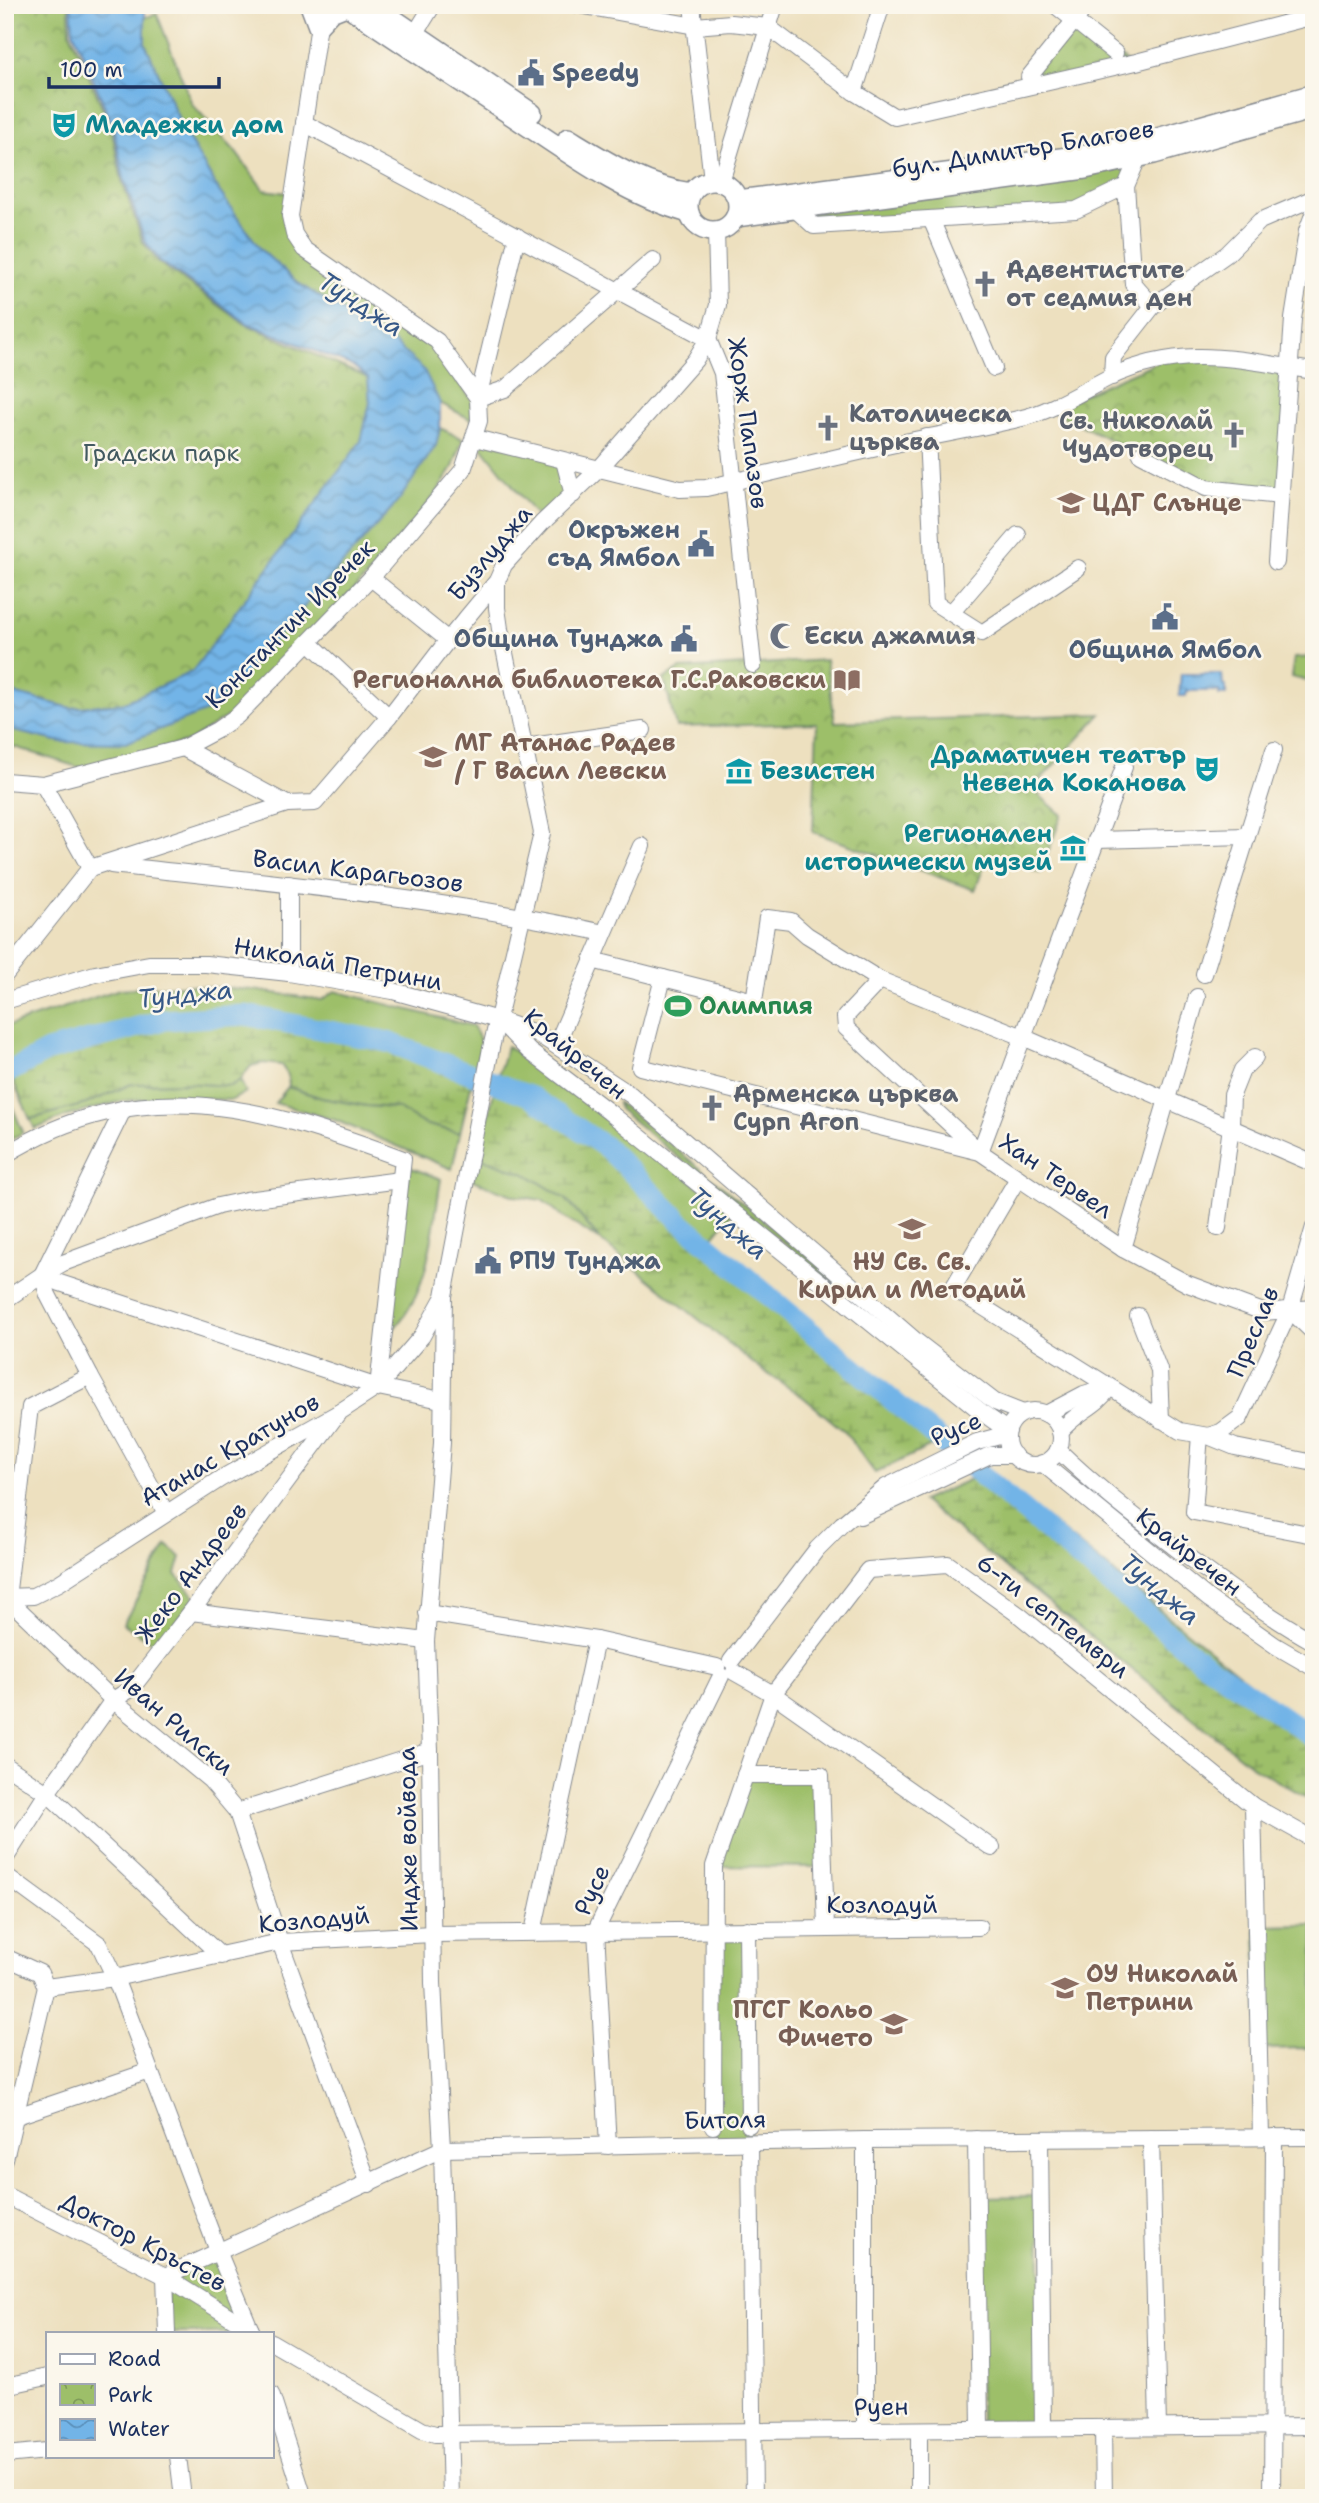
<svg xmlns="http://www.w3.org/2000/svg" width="1319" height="2503" font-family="'Shantell Sans',sans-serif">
<defs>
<pattern id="wetland-marsh" width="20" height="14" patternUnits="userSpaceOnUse" patternTransform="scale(1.75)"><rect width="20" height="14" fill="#9dbf69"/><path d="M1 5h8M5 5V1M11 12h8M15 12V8" fill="none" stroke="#7f9c5a"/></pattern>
<pattern id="park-crowns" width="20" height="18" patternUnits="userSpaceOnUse" patternTransform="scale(1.75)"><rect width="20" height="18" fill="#9dbf69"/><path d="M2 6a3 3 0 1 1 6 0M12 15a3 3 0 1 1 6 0" fill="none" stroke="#7f9c5a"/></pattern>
<pattern id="water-waves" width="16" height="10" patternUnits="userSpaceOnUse" patternTransform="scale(1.75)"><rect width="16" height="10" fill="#72b4e7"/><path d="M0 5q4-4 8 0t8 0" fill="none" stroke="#5d93be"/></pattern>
</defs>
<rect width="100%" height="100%" fill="#fbf7ec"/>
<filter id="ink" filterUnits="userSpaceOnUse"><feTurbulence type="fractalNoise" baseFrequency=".0143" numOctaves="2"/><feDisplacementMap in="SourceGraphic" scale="14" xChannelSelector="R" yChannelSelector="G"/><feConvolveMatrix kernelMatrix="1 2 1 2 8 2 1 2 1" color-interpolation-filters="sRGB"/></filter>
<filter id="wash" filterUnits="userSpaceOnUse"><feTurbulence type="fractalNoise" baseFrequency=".00686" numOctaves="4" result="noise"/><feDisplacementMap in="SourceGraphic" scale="28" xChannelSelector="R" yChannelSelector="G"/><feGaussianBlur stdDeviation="1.57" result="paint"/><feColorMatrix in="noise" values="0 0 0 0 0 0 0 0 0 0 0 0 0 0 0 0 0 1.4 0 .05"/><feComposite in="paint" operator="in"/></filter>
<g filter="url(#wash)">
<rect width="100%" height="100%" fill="#ede0bf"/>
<!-- grass -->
<g fill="#9dbf69" stroke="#5c7764" stroke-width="2">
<path d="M157,14l35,90 42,46 30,40 23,3 1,44 144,109 40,54v20l-32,-17 -17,-33 -31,-29 -93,-57 -38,-34 -42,-59 -35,-60 -39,-88 -2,-25z"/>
<path d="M1138,158l-12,28 -50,24 -262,16 -19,-17z"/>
<path d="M440,428l23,11 -10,28 -17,27 -67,80 -135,138 -45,29 -102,29 -82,-26v-15l56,13 146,-31 31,-30 161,-181 37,-55z"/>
<path d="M475,438l89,23 9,34 -31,28z"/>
<path d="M1314,657l-2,25 -21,-5 3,-19z"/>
<path d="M181,985l72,5 69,10 13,-9 138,35 9,17 -7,26 -88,-33 -144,-27 -84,5 -111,30 -41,23 -2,-40 115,-38z"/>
<path d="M507,1046l117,82 108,85 -21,26 -33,-32 -181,-129z"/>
<path d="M240,1080l6,12 -14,8 -65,-3 -45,4 -55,15 -32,13 -5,-10 56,-15 45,-20 55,-1 44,3z"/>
<path d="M288,1087l34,11 45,8 30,2 28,16 35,9 -8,36 -117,-49 -60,-17z"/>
<path d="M618,1103l9,6 288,235 -16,-7 -280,-228z"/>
<path d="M479,1157l49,18 38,24 34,41 -31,-19 -27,-21 -27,-4 -43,-16z"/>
<path d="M409,1167l32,12c-9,52 -10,115 -51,153z"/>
<path d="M167,1545l14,12 -5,17 19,23 -37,49 -35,-22z"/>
<path d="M745,1775h76l3,92 -110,-1z"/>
<path d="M1314,1925v212h-4l-1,-89 -50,1 -3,-123z"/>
<path d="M712,1929h35l3,214h-37z"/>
<path d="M1040,2196l3,232 -63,1 -3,-232z"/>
<path d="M218,2251l33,79 -12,3h-72l-2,-57z"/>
</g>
<!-- wetland -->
<g fill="url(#wetland-marsh)" stroke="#5c7764" stroke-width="2">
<path d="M243,1009l144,27 88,33 -15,64 -36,-9 -27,-16 -30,-2 -45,-8 -33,-11 -1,-12 -7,-10 -18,-2 -12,3 -11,14 -10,6 -44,-3 -55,1 -45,20 -56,15 -23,-52 41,-23 111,-30z"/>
<path d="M497,1078l38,14 76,49 100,98 237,199 -73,35 -31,-42 -41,-34 -44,-29 -159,-128 -34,-41 -38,-24 -49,-18z"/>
<path d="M5,1090l18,42 -18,12z"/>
<path d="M988,1471l282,228 44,29v74l-59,-34 -333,-267z"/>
</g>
<!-- park -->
<g fill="url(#park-crowns)" stroke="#5c7764" stroke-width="2">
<path d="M5,5h64l1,27 41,95 11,54 21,61 16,21 86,61 123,54 2,25 -8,38 -170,231 -69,31 -52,5 -66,-17z"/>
<path d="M1076,20l53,44 -113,24z"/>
<path d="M1166,358l122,9 -8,129 -74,-8 -157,-79z"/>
<path d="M826,660l9,62 266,-8 -69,75 30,26 -22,58 -51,-19 -14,36 -162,-58 4,-109 -141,4 -12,-48 16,-10z"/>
</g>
<!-- water -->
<g fill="url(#water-waves)" stroke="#4672a2" stroke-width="2">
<path d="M71,5h74v38l39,88 35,60 42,59 38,34 93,57 32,29 16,33v25l-4,17 -37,55 -161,181 -31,30 -82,32 -64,-1 -56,-13v-38l66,17 52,-5 69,-31 169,-231 9,-38 -2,-25 -15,-12 -106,-43 -87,-62 -15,-20 -21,-61 -11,-54 -40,-95z"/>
<path d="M1181,674h41l1,12h3v9h-7v-4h-32l-1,5h-7z"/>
</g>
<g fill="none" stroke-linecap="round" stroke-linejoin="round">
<!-- river -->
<path stroke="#72b4e7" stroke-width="21" d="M5,1074l43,-23 116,-31 81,-5 143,27 144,55 75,51 74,74 518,437 115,79"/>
</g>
</g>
<g filter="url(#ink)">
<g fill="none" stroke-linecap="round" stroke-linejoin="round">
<!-- minor casing -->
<g stroke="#84888e" stroke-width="18">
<g id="minor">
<path d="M579,5l116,21 36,-3 37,4 86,65 41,25 241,-55 178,-46"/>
<path d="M692,5l20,175"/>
<path d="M1055,5l60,48"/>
<path d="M415,34l18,-29"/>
<path d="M1029,77l58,-72"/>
<path d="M854,92l28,-87"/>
<path d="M304,123l404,216"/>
<path d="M721,182l54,-177"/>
<path d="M1126,186l7,98 20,22"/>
<path d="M795,209l19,17 262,-16 50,-24 12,-28"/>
<path d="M931,219l63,149"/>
<path d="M708,339l14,34 31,292"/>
<path d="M1112,377l1,-20 40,-51 74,-52 33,-33 54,-23"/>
<path d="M478,398l27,-9 148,-129"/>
<path d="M478,398l39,-162"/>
<path d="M927,437l8,166 47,30 96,-65"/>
<path d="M475,438l205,51 26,-1c74,-17 148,-36 223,-51 30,-6 60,-11 89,-18 33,-7 62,-27 92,-42 74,-34 128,-17 204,-6"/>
<path d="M1141,454l65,34 74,8"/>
<path d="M564,461l9,34"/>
<path d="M1276,562l17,-243 14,-88 7,-19"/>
<path d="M371,578l77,62"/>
<path d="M951,613l67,-78"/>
<path d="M309,642l80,75"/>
<path d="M525,747l118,-17"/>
<path d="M183,748l104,56"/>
<path d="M5,781l38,3 47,84 197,-64 28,-1 74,-86 59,-77 49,-59 7,-16 38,-42 57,-54 96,-109 13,-21 10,-34 -2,-74"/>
<path d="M43,784l140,-36 34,-18 20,-14 134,-138 92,-108 16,-49 -1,-23 -41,-57 -133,-92 -10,-15 -4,-18 32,-211"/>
<path d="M1096,840l151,-4"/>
<path d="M111,865c165,18 331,33 493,68"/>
<path d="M592,960l162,41 13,-83 24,3 16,14 73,45 143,57 291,127"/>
<path d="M289,973v-89"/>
<path d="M1204,974l70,-224"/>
<path d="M5,975l85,-107"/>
<path d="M663,978l-23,89 340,85 143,97 65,35 75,28 51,-4"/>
<path d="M880,980l-35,37 1,11 134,124 144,-385"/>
<path d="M5,1001l90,-27 54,-10h57l83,9 104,18 105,29 40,14 93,61 285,246 79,61 28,11"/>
<path d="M503,1024l26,27 80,61 375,302 24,17"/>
<path d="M561,1034l81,-188"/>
<path d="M5,1155c137,-85 259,-48 398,4l-25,228"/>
<path d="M1018,1178l-65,110 227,143 28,5 27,11 79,16"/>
<path d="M1218,1228l13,-102 1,-31 10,-25 13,-13"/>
<path d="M1123,1249l74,-252"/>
<path d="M42,1275l18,8 318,104 63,13"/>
<path d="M42,1275l6,20 42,81 76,137"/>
<path d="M42,1275l82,-167"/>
<path d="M5,1300l37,-25 21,-12 155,-57 28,-6 154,-20"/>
<path d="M1290,1310l24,23"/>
<path d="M1138,1316l21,54 2,50"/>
<path d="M90,1376l-60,31 -23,191 106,102 97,80 27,32 43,130 89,242"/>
<circle cx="1034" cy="1438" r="27"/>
<path d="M1046,1414l38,-20 23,-7"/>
<path d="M1060,1432c14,-19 37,-25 49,-44"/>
<path d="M1200,1435l-6,77 120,23"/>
<path d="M1208,1436l13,-4 19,-14 50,-108 24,-83"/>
<path d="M1058,1450c36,35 75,65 115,96 46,34 91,68 141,96"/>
<path d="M1042,1463l167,136 67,47 38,22"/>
<path d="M860,1516l130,-61h24"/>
<path d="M5,1597l28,-1 26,-13 161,-104 118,-66 40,-26 44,-51 20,-36"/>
<path d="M191,1612l235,29"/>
<path d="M427,1613l169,27 121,27"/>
<path d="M731,1661l86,-112 25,-25 44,-37 91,-45 30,-8"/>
<path d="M734,1672l39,22 219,154"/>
<path d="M5,1765l42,28 174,163"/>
<path d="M745,1775h76l5,153"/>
<path d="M1253,1806l8,331"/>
<path d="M237,1812l193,-61"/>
<path d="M5,1859l42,-66 66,-93 18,-11 60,-77 147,-199"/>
<path d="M5,1875l94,69 16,34 103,273 34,82"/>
<path d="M747,1929l2,196"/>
<path d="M533,1932l63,-292"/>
<path d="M5,1957l35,16 6,14 69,-9 165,-36 152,-8 547,-7"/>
<path d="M14,2117l136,-46"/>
<path d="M713,2126l1,-260 59,-172 95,-124 80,-6 71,51 234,191 61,34"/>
<path d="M1151,2138l7,289"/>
<path d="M976,2139l4,290"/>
<path d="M1040,2139l3,289"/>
<path d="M865,2140v290"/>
<path d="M750,2143l4,355"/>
<path d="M608,2146l-12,-216 125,-254"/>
<path d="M5,2159l41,-172"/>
<path d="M5,2195l160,81 86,54"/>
<path d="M165,2276l277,-127 423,-9 449,-3"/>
<path d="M165,2276l2,57"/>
<path d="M271,2342l151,88 13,4 879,-8"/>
<path d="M5,2386l42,-9"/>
<path d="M271,2394l33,104"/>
<path d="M1103,2428l1,70"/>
<path d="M5,2455l42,-4"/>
<path d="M178,2456l5,42"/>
<path d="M451,2498l-9,-349 -9,-166 -3,-232 -4,-110 16,-198 2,-147 47,-248 51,-215 -42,-204 -3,-21v-27"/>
<path d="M919,2498v-68"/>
<path d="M1272,2498l2,-361"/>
</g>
</g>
<!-- major casing -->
<g stroke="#84888e" stroke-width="22">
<g id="major">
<path d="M310,5l8,21 13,-14 15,-6"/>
<path d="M346,5c54,38 110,73 165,110 56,37 113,80 178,98"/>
<path d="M373,5l159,108"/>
<path d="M568,138c38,23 78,49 123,55"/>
<circle cx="713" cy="206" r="25"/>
<path d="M738,200l346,-45 66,-15 164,-46"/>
<path d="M736,217l349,-48 69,-15 160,-45"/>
</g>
</g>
<!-- minor -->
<use href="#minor" stroke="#fff" stroke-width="16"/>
<!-- major -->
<use href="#major" stroke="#fff" stroke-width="19"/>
</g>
</g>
<!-- icons -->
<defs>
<g id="civic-bare" transform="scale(2.1)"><path d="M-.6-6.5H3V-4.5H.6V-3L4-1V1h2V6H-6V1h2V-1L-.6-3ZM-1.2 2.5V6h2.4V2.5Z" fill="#5c6f8a" stroke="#fbf7ec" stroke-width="2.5" paint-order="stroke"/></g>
<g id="theatre-bare" transform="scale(2.1)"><path d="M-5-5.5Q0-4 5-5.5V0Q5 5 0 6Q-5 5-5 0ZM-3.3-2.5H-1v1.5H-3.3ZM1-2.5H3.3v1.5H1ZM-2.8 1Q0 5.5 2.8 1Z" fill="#0f9aa8" stroke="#fbf7ec" stroke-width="2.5" paint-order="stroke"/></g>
<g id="church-bare" transform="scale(2.1)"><path d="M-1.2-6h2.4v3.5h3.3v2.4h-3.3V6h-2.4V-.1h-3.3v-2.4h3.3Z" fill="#6b7280" stroke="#fbf7ec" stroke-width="2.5" paint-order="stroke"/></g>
<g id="school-bare" transform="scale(2.1)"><path d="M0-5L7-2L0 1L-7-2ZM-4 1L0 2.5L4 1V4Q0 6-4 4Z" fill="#8d6e63" stroke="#fbf7ec" stroke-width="2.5" paint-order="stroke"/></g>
<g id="mosque-bare" transform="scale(2.1)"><path d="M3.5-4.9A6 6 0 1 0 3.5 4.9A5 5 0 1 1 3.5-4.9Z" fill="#6b7280" stroke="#fbf7ec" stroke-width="2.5" paint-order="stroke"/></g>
<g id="library-bare" transform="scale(2.1)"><path d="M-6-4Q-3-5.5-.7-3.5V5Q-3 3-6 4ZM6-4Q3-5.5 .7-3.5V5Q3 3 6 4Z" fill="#8d6e63" stroke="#fbf7ec" stroke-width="2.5" paint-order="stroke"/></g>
<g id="museum-bare" transform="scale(2.1)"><path d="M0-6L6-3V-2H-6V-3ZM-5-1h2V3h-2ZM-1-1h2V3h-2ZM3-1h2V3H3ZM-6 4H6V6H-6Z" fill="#0f9aa8" stroke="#fbf7ec" stroke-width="2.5" paint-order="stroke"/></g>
<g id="stadium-bare" transform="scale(2.1)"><path d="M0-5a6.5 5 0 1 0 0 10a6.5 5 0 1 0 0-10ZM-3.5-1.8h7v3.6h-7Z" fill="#2e9e5b" stroke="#fbf7ec" stroke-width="2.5" paint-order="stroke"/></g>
</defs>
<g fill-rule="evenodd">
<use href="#civic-bare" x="531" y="73"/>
<use href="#theatre-bare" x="64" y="125"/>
<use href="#church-bare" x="985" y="284"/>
<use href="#church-bare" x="828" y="428"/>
<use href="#church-bare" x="1234" y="435"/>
<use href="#school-bare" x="1071" y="503"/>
<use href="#civic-bare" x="701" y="544"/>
<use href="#civic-bare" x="1165" y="617"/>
<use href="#mosque-bare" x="783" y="636"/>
<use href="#civic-bare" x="684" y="639"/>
<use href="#library-bare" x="847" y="680"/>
<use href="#school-bare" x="433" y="757"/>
<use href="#theatre-bare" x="1207" y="769"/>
<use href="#museum-bare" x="739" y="771"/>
<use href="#museum-bare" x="1073" y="848"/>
<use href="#stadium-bare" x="678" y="1006"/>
<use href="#church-bare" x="712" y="1108"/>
<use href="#school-bare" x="912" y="1229"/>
<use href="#civic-bare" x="488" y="1261"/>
<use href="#school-bare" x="1065" y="1988"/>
<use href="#school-bare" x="894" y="2024"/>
</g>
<g text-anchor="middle" stroke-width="5" stroke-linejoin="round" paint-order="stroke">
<!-- service labels -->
<g font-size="24" font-weight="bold" fill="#4e5e75" stroke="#fbf7ec" text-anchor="start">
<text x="552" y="81">Speedy</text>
<text x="680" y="538" text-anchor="end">Окръжен<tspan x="680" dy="28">съд Ямбол</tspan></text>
<text x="663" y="647" text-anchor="end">Община Тунджа</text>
<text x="1165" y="658" text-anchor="middle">Община Ямбол</text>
<text x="509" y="1269">РПУ Тунджа</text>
</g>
<!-- culture labels -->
<g font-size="24" font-weight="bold" fill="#0d838f" stroke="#fbf7ec" text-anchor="start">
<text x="85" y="133">Младежки дом</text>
<text x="1186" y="763" text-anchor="end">Драматичен театър<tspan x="1186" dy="28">Невена Коканова</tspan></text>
<text x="760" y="779">Безистен</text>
<text x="1052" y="842" text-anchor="end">Регионален<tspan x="1052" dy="28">исторически музей</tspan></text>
</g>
<!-- street labels -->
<g font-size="24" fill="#1b2f5e" stroke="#fbf7ec">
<text transform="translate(1023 149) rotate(-9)" y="8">бул. Димитър Благоев</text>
<text transform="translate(748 423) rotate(82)" y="8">Жорж Папазов</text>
<text transform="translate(490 553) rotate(-50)" y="8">Бузлуджа</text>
<text transform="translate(290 624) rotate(-45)" y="8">Константин Иречек</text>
<text transform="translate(358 871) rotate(7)" y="8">Васил Карагьозов</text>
<text transform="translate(338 964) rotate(10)" y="8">Николай Петрини</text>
<text transform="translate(575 1054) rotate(40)" y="8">Крайречен</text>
<text transform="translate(1056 1176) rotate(34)" y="8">Хан Тервел</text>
<text transform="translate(1253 1332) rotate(-67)" y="8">Преслав</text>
<text transform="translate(956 1429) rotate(-23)" y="8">Русе</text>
<text transform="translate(230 1450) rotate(-30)" y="8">Атанас Кратунов</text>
<text transform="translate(1189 1552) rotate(38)" y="8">Крайречен</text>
<text transform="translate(191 1573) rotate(-53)" y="8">Жеко Андреев</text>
<text transform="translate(1053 1616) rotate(38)" y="8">6-ти септември</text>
<text transform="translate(174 1722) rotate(41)" y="8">Иван Рилски</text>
<text transform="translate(408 1839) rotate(-91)" y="8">Индже войвода</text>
<text transform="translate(592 1890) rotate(-65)" y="8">Русе</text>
<text x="882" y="1913">Козлодуй</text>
<text transform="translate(314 1920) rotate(-5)" y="8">Козлодуй</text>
<text transform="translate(725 2120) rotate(-1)" y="8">Битоля</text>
<text transform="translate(143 2242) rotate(28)" y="8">Доктор Кръстев</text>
<text transform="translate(881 2407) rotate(-1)" y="8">Руен</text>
</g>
<!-- worship labels -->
<g font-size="24" font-weight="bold" fill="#5b616d" stroke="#fbf7ec" text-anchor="start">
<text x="1006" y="278">Адвентистите<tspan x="1006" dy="28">от седмия ден</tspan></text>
<text x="849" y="422">Католическа<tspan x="849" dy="28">църква</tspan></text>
<text x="1213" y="429" text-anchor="end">Св. Николай<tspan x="1213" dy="28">Чудотворец</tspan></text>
<text x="804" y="644">Ески джамия</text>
<text x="733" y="1102">Арменска църква<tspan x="733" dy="28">Сурп Агоп</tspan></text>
</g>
<!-- park labels -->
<g font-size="24" fill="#425a61" stroke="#fbf7ec">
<text x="161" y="461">Градски парк</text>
</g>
<!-- education labels -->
<g font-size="24" font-weight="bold" fill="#785e54" stroke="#fbf7ec" text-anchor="start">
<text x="1092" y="511">ЦДГ Слънце</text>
<text x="826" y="688" text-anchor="end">Регионална библиотека Г.С.Раковски</text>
<text x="454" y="751">МГ Атанас Радев<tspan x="454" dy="28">/ Г Васил Левски</tspan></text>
<text x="912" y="1270" text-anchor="middle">НУ Св. Св.<tspan x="912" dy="28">Кирил и Методий</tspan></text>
<text x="1086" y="1982">ОУ Николай<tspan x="1086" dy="28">Петрини</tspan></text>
<text x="873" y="2018" text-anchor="end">ПГСГ Кольо<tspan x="873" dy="28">Фичето</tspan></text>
</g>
<!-- leisure labels -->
<g font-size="24" font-weight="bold" fill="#27864d" stroke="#fbf7ec" text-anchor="start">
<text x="699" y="1014">Олимпия</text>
</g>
<!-- water labels -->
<g font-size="26" font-style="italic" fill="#355787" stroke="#fbf7ec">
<text transform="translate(361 304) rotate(33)" y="9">Тунджа</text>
<text transform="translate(185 994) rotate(-6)" y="9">Тунджа</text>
<text transform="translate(728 1223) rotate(41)" y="9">Тунджа</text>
<text transform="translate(1160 1589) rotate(40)" y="9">Тунджа</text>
</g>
</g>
<!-- margin -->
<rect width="1319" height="2503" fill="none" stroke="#fbf7ec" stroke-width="28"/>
<!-- legend -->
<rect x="46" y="2332" width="228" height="126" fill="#fbf7ec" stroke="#a1a7b3" stroke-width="2"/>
<rect x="60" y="2354" width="35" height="10" fill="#ffffff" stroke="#a1a7b3" stroke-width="2"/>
<text x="108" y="2366" font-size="21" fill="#1b2f5e">Road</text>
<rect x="60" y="2384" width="35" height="21" fill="url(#park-crowns)" stroke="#a1a7b3" stroke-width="2"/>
<text x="108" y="2402" font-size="21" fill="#1b2f5e">Park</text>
<rect x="60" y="2419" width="35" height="21" fill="url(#water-waves)" stroke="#a1a7b3" stroke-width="2"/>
<text x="108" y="2436" font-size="21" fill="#1b2f5e">Water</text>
<!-- scale -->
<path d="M49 77v10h170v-10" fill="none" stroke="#1b2f5e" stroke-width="3.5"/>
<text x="60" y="77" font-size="21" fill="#1b2f5e" stroke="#fbf7ec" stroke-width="5" paint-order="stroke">100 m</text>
</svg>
